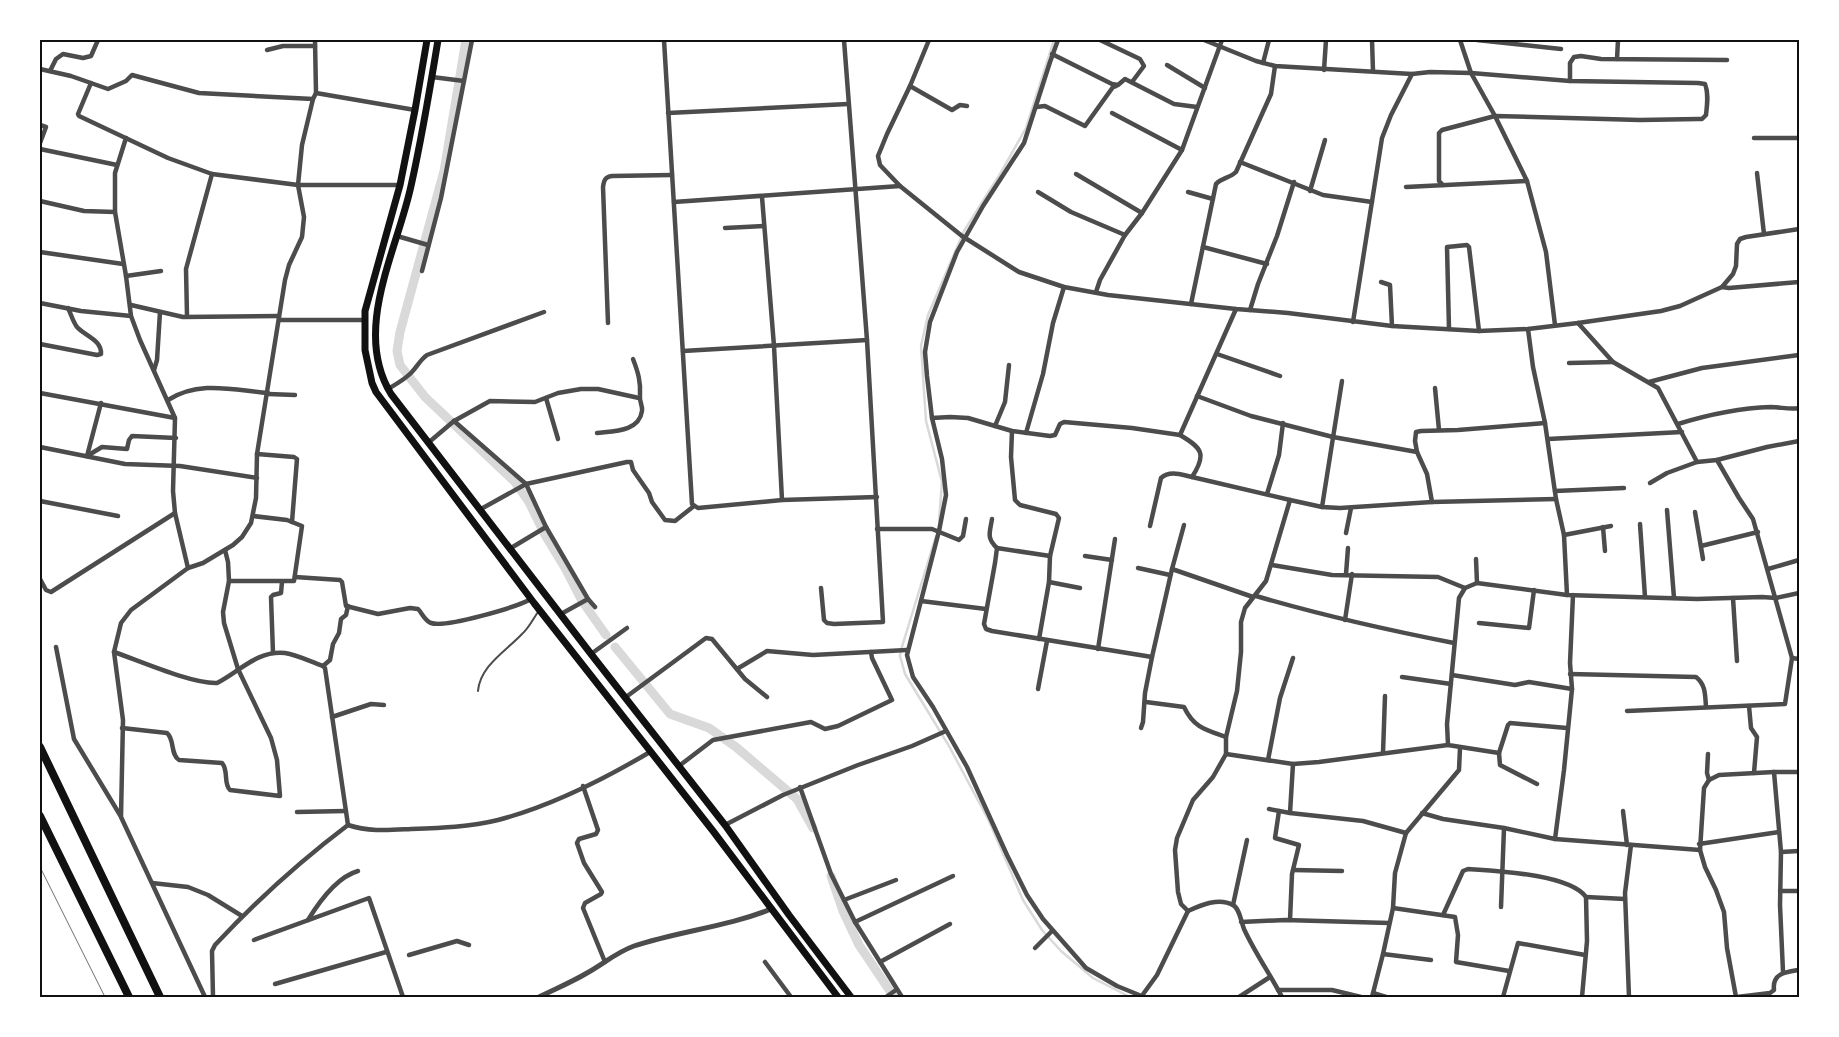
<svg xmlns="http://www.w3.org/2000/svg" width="1839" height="1037" font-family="'DM Sans',sans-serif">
<rect width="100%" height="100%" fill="#fff"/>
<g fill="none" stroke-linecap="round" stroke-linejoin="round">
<!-- stream -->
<g stroke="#d9d9d9" stroke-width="2.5">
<path d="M939,521l3,-39 -16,-61 -5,-75 7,-31 36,-84 36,-57 26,-46 28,-88"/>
<path d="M936,536l-35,114 -1,6 5,18 44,72 40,75 34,79 19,30 19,21 32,27 37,19"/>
</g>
<!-- canal -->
<g stroke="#d9d9d9" stroke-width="9">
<path d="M466,40l-22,131 -44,161 -3,19 3,14 25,32 89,84 15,21 16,33 20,33 17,33 24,34"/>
<path d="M615,647l55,67 39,14 27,19 61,52 16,29"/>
<path d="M831,876l12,35 16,34 35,52"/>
</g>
<!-- service -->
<path stroke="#4c4c4c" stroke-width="2" d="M478,691c2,-25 28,-40 44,-57 7,-6 11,-15 16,-22"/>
<!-- minor -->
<g stroke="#4c4c4c" stroke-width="4.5">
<path d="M664,40l28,464 6,4 84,-8 95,-3"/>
<path d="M929,40l-19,46 -23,48 -9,22 2,9 20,21 62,50 57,36 45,15 44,8 128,14 52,4 104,13 87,5 49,-2 50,-6 83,-12 19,-5 42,-19 11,-13 3,-8 1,-22 3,-5 6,-2 53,-8"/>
<path d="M1058,40l-8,22 -26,81 -41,63 -26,46 -27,70 -5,30 2,24 5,42 10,41 4,36 -7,36 -32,124 6,22 20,30 34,60 40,88 20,40 16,24 43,49 31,18 27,11"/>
<path d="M1100,40l40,19 4,7 -12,16"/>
<path d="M1204,40l52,21 19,5 137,8 18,-2 41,1 99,8"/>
<path d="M1372,40l1,31"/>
<path d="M1460,40l11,33 24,43 32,65 19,71 9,73"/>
<path d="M1477,40l84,9"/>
<path d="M267,50l16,-4h32"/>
<path d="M1052,54l60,30 6,1 7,-6 49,25 23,3"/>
<path d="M1617,59l1,-19"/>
<path d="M1263,63l6,-23"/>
<path d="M1167,65l38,23"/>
<path d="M40,69l31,7 37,13 18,-8 6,-6 67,18 114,6"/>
<path d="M1324,70l2,-30"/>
<path d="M50,71l6,-12 7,-5 20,4 8,-2 7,-16"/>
<path d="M432,77l32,4"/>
<path d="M91,83l-13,31 1,2 89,42 44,16 86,11h102"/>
<path d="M910,86l42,24 8,-5 7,1"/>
<path d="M316,93l99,17"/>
<path d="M1036,107l9,-1 40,20 28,-39 3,-1"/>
<path d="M668,113l180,-9"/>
<path d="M1112,113l70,37"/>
<path d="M40,125l6,2 -6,16"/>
<path d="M126,138l-11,35v39l11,64 5,40 9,24 35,78 -2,73 2,22 13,55"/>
<path d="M1754,138h45"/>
<path d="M40,149l77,16"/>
<path d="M1240,162l83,33 49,7"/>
<path d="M1757,173l7,61"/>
<path d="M1076,174l66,39"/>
<path d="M1443,185l-4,-4v-48l3,-3 53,-14 145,4 58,-1h4l4,-4c1,-10 3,-21 -1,-31l-7,-1 -128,-2v-18l4,-6 7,-1 20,3 126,1"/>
<path d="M1406,187l121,-6"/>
<path d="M1310,191l15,-51"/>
<path d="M1038,192l33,20 54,23"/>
<path d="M1188,192l25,7"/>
<path d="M762,197l12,149 8,154"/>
<path d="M40,201l44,10 31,1"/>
<path d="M674,202l226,-16"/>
<path d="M725,228l39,-2"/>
<path d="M397,236l31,9"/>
<path d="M1203,247l64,17"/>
<path d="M40,252l83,12"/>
<path d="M422,271l19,-73 31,-158"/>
<path d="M126,276l35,-5"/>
<path d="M1381,282l9,3 2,41"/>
<path d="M1722,287l7,1 70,-6"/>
<path d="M1096,292l4,-12 25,-45 17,-22 40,-63 40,-110"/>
<path d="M40,303l41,8 50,5"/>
<path d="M1191,304l25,-120c5,-6 14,-6 20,-12l35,-78 4,-28"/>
<path d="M131,305l52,12 96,-1"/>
<path d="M1236,309l-56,126c22,13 27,19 12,42l98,23 32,7 18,1 92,-6 124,-3"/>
<path d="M1250,310l8,-26 19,-48 17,-54"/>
<path d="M187,316l-1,-47 26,-95"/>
<path d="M279,320h85"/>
<path d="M1353,322l29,-184 9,-23 21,-41"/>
<path d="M608,323l-5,-136c1,-7 2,-10 9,-11l60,-1"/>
<path d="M1578,323l35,39 45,26 39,74 20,-2 22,38 14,21 39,139 7,1"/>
<path d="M1449,329l-2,-82 20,-2 2,2 10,84"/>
<path d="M1528,329l5,38 12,56 11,76 8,36 3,60"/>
<path d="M40,344l57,11 4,-1c1,-14 -16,-18 -24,-27 -4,-5 -6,-13 -9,-19"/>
<path d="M683,351l184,-11"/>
<path d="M1217,354l63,22"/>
<path d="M1569,363l44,-1"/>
<path d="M154,370l3,-10 3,-48"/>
<path d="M1649,382l53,-14 97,-13"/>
<path d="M1435,388l4,42"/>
<path d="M388,389c8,-5 16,-9 23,-16 6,-6 9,-13 16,-18l117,-43"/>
<path d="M40,393l135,25"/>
<path d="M268,394l27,1"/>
<path d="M1197,396l54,20 82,21 84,15 10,22 5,28"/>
<path d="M546,398l12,41"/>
<path d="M168,400c31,-20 65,-10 100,-7"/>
<path d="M932,418l18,-1 18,1 44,13 38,5 5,-1 5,-11 4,-2 68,6 48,7"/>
<path d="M1678,424c29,-9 63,-16 93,-17 10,0 19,3 28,1"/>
<path d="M995,426l10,-24 4,-37"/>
<path d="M1012,431l-1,26 4,43 5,5 36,9 3,4 -9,38 -1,26 -10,57"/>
<path d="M597,433c16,-2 42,-1 45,-22 1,-5 -3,-10 -2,-15 1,-14 -2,-24 -7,-37"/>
<path d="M1026,433l17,-59 10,-51 11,-36"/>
<path d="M1548,439l134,-7"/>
<path d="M428,443l26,-22"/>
<path d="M40,447l85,17 55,2 77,12"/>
<path d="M1417,452l-2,-11 1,-9 5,-1 37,-1 87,-7"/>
<path d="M257,454l37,3 3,2 -5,63"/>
<path d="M87,456l15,-9 25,2 2,-9 3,-4 44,2"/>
<path d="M87,456l14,-53"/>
<path d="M1717,460l50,-13 32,-6"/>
<path d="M1650,483l17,-10 30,-11"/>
<path d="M1555,491l69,-3"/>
<path d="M1267,494l12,-39 4,-32"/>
<path d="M40,501l78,15"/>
<path d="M1322,507l20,-126"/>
<path d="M481,509l45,-25 101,-22h4l2,8 16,23 3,9 13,18 10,1 19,-15"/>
<path d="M1667,510l7,88"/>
<path d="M1695,512l8,47"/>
<path d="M992,519c-2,13 -6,19 5,29"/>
<path d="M1640,524l5,73"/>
<path d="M1150,526l11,-48c9,-8 21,-3 31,-1"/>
<path d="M1603,527l2,24"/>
<path d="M877,529h55l27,11 4,-4 3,-17"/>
<path d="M1346,533l5,-25"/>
<path d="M1564,535l47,-9"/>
<path d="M1701,546l57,-14"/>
<path d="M511,548l35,-21"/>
<path d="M1050,556l-53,-8 -2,15 -11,61 2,5 6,2 160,26"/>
<path d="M1085,556l27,4"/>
<path d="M1476,559l1,24"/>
<path d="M1272,565l60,10 106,2 27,11"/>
<path d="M1138,568l32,7"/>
<path d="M1172,569l81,28"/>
<path d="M1768,569l31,-9"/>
<path d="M1346,574l2,-26"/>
<path d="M295,577l45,3 2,2 4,24 32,8 32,-6 8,1c4,4 7,12 13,14 15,5 86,-16 100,-24"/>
<path d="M40,579l6,11 5,2 124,-79"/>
<path d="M229,581h65l8,-55 -15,-6 -34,-4"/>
<path d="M1049,582l31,6"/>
<path d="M821,588l3,32 3,3 7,1 49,-2 -16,-282 -23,-300"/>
<path d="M1256,596c65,19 131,34 198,47"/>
<path d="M1733,598l4,63"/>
<path d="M921,601l65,8"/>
<path d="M595,607l-7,-8 -42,-72 -20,-43 -72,-63 36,-20 45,1 23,-9 23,-4h17l41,9"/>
<path d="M561,614l27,-15"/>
<path d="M1345,620l7,-46"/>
<path d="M1479,623l50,5 5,-38"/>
<path d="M56,647l18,92 46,76"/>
<path d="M1098,649l17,-110"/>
<path d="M114,652c26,9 78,32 103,31 23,-12 41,-33 68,-30 13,2 26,9 38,13l2,2 23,157"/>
<path d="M273,653l-2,-56 2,-2 8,-2 1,-11"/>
<path d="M591,654l36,-26"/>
<path d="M323,666l7,-6 3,-16 6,-11 2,-14 5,-4 2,-9"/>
<path d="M737,669l30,-18 46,4 94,-5"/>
<path d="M1570,674l126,3c10,8 9,18 10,30"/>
<path d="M1452,675l63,10 14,-3 43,7"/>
<path d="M1402,677l49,7"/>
<path d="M1038,689l9,-48"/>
<path d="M626,697l80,-59 6,1 33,40 22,18"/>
<path d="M1146,702l38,5c10,21 22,23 42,30"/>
<path d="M1749,706l2,22 6,9 -3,36"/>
<path d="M1627,711l158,-7 7,-46"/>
<path d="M332,717l39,-13 13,1"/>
<path d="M122,728l45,5c8,7 3,21 12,27l43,3c7,8 1,20 8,27l50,6 -3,-36 -6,-22 -33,-69 -14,-46 -1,-11 6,-31 -1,-19 -3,-12"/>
<path d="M1141,728l2,-6 2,-29 7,-36 20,-88 12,-44"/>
<path d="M1567,728l-57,-5 -2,2 -9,28 -51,-8 -1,-21 12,-126 6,-10 12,-5 90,12 130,4 65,-2 14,1 23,-5"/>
<path d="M1383,753l2,-57"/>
<path d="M1499,753l1,12 37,19"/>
<path d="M1226,754l67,10 26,-2 129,-17"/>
<path d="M1708,754l-1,19 2,7"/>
<path d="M1268,760l12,-62 13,-40"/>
<path d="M679,766l34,-26 98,-18 14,7 13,-3 54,-26 -20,-42 -1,-6"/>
<path d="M1774,772l7,80 -1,53 3,67"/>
<path d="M583,786l15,44 -2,4 -17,5 -2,4 7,20 18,29 -1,2 -16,9 -2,5 22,54"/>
<path d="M800,787l31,87 24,48 47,75"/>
<path d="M1269,809l21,4 73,8 43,12"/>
<path d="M1279,811l-4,27 24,7 -7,29 -2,46"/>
<path d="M1623,811l4,34"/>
<path d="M297,812l48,-1"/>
<path d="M1290,813l3,-49"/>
<path d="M1422,813l21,6 61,9 51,11 145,11 4,-62 5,-8 10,-5 55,-3h25"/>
<path d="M348,825c21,7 42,5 63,4 29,-1 59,-2 87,-9 50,-13 108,-42 152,-68"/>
<path d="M725,825l58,-30 75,-30 54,-19 34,-15"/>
<path d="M1555,839l9,-69 8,-81 -2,-26 3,-68"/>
<path d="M1699,844l80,-12"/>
<path d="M1700,850l5,17 11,23 8,22 3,36 9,49"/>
<path d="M1781,852l18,-1"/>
<path d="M1293,870l49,1"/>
<path d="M152,883l36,4 20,8 34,21"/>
<path d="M1780,891h19"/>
<path d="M1586,897l39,2"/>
<path d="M844,900l52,-20"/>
<path d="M1233,905l14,-65"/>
<path d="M1501,907l3,-79"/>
<path d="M1393,908l62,9 3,18 -2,27 53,9"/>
<path d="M1188,911l-7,-7 -3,-12 -3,-42 2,-12 16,-38 20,-23 13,-23v-17l11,-46 4,-39v-30l4,-14 21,-27 24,-81"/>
<path d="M1188,911c13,-6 31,-14 45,-6 7,4 8,17 11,24 11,24 26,45 38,68"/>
<path d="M1443,915l20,-44 5,-2c28,2 101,5 118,28l1,44 -5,56"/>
<path d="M308,920c11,-18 29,-43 50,-49"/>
<path d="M855,922l98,-46"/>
<path d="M1241,922l44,-2 104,3"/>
<path d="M254,940l115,-42 34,99"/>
<path d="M1035,948l17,-17"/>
<path d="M1383,954l48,6"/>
<path d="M409,955l48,-14 12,4"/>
<path d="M765,962l26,35"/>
<path d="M880,962l70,-38"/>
<path d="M275,984l111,-32"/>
<path d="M1278,990h54l29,7"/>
<path d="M1373,993l13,4"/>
<path d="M205,997l-84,-180 2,-97 -9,-68 7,-29 10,-13 57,-42 15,-5 30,-18 9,-8 9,-14 5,-25 1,-44 28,-174 4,-15 13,-28 2,-20 -6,-32 4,-40 11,-46 3,-6 -1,-53"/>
<path d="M213,997l-1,-46 3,-6c42,-45 84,-83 133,-120"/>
<path d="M886,997l10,-7"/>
<path d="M1141,997l16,-22 31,-64"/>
<path d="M1239,997l31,-20"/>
<path d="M1372,997l11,-43 10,-46 2,-35 11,-40 53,-63 1,-22"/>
<path d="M1503,997l15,-54 67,12"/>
<path d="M1629,997l-4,-104 6,-48"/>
<path d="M1737,997l33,-4 4,-3c-2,-17 12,-18 25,-20"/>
</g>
<!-- tertiary -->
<path stroke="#4c4c4c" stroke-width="5" d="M539,997c16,-8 33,-15 48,-24 16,-9 30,-21 47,-27 45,-15 93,-19 137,-37"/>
<!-- trunk -->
<g stroke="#111" stroke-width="7">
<path d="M427,40l-12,70 -15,75 -35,126v39l7,33 4,9 158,211 179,228 125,166"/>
<path d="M438,40c-8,49 -16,97 -27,146 -14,65 -59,144 -20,208l200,260 134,171 64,90 62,82"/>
</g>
<!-- motorway -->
<g stroke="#111" stroke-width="8">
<path d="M40,747l120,250"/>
<path d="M40,816l89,181"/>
</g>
<!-- tram -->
<path stroke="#707070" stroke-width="1" d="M40,867l65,130"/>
</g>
<!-- border -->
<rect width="1839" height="1037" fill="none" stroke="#ffffff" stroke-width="82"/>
<rect x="41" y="41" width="1757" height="955" fill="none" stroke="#111" stroke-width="2"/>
</svg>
